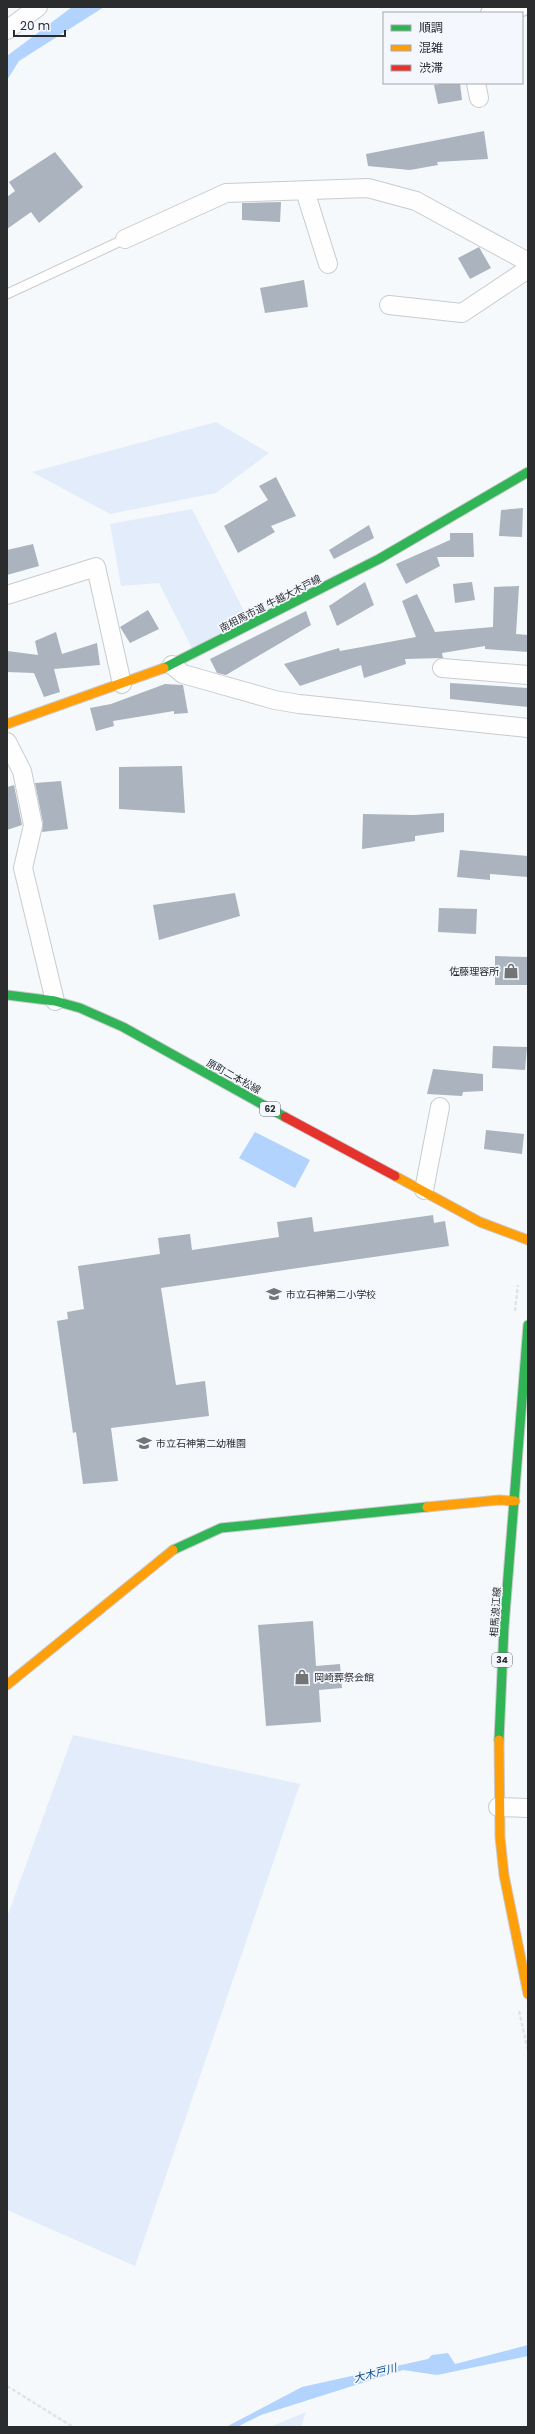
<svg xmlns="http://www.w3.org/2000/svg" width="535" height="2434" font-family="Poppins,'Noto Sans JP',sans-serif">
<rect width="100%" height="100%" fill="#f6f9fc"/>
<!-- green -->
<g fill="#e2ecfa">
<path d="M216,422l53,31 -53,40 -106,21 -78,-42z"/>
<path d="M192,509l56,110 -56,29 -33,-65 -38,3 -11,-62z"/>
<path d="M73,1735l227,49 -165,482 -128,-56v-293z"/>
<path d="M306,2412l-5,15h-31z"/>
</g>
<!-- water -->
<g fill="#b1d3fd">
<path d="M72,7h32l-85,54 -12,19v-24z"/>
<path d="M255,1132l55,28 -15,28 -56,-30z"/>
<path d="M528,2345v11l-91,19 -34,-5 -142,45 -24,12h-11l76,-40 126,-28 4,-4 16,-2 7,11z"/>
</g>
<!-- building -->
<g fill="#aab3be">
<path d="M448,83h12l2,17 -24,4 -4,-19z"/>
<path d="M484,131l4,28 -51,3 1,3 -28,5 -42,-4 -2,-12z"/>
<path d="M55,152l28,35 -44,36 -8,-11 -24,17v-32l8,-6 -6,-9z"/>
<path d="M281,202l-1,20 -38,-2v-17z"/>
<path d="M479,247l12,21 -21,11 -12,-21z"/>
<path d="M304,280l4,27 -43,6 -5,-25z"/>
<path d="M276,477l20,39 -25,10 4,6 -37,21 -14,-27 44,-26 -9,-14z"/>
<path d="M523,508l-1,29 -23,-1 2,-26z"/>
<path d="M369,525l5,13 -40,21 -5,-9z"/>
<path d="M450,533h23l1,24h-37l3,9 -34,18 -10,-20 54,-24z"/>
<path d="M33,544l6,22 -32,9v-25z"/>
<path d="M365,582l9,23 -37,21 -8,-20z"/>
<path d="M472,582l3,18 -20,3 -2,-19z"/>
<path d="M519,586l-3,48 12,1v17l-43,-3v-3l-43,7 1,5 -38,1 1,5 -42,14 -3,-13 -61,21 -16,-22 55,-16 1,3 76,-14 -14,-36 15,-7 18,38 58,-5 1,-40z"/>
<path d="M148,610l11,19 -29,14 -10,-16z"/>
<path d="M306,611l5,14 -85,50 -9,-2 -7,-14z"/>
<path d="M56,632l6,22 35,-11 3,22 -46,4 6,23 -16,5 -10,-24 -27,-1v-21l31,4 -3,-14z"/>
<path d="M450,683l78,5v19l-78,-8z"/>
<path d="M165,684l18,1 5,28 -14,1v-3l-61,10 1,5 -18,5 -6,-23 21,-4z"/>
<path d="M182,766l3,47 -66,-4v-42z"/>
<path d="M61,781l7,48 -26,3 1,-9 -8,-40z"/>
<path d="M14,785l8,40 -15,5v-43z"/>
<path d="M444,813v19l-29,4v5l-53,8 1,-35 51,1z"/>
<path d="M460,850l68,6v21l-38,-3v6l-33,-3z"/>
<path d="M235,893l5,23 -81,24 -6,-35z"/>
<path d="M439,908l38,1 -1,25 -38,-2z"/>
<path d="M495,956l33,1v28h-33z"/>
<path d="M493,1046l34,1 -2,23 -33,-2z"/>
<path d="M433,1069l50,5v17l-20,1 -1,4 -35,-2z"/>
<path d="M486,1130l38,4 -2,20 -38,-5z"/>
<path d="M433,1215l1,8 11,-2 4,25 -288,42 15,97 29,-4 4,35 -98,12 7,53 -35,3 -7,-52 -3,1 -16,-112 11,-2 -1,-7 17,-3 -6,-43 82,-12 -2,-16 32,-4 2,16 87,-13 -2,-15 35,-5 2,15z"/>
<path d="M313,1621l3,45 24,-2 2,24 -23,2 2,32 -55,4 -8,-101z"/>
</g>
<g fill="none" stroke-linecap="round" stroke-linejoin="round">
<!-- lane casing -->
<g stroke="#c9cbcd" stroke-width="11">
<path id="lane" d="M7,294l118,-55"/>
</g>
<!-- street casing -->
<g stroke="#c9cbcd" stroke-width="20">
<g id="street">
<path d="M490,13l32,-6"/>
<path d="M7,30l31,-23"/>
<path d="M476,83l3,15"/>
<path d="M305,191l23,73"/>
<path d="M125,239l101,-46 142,-5 48,13 112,61"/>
<path d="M389,305l73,8 66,-44"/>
<path d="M7,595l89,-28 26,117"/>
<path d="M172,665l11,9 92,26 24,4 229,24"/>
<path d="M442,668l86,7"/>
<path d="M7,742l15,29 11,54 -10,43 32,133"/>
<path d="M424,1190l16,-83"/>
<path d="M498,1807l30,1"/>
</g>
</g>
<!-- fast casing -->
<g stroke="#c9cbcd" stroke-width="11">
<g id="fast">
<path d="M164,668l215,-109 149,-87"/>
<path d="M7,995l48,6 25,7 43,19 162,90"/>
<path d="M173,1550l48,-22 206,-21"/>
<path d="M499,1740l5,-113 24,-302"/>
</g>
</g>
<!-- slow casing -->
<g stroke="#c9cbcd" stroke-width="11">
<g id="slow">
<path d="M7,724l157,-56"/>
<path d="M395,1176l85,46 48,18"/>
<path d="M427,1507l72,-7 16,1"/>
<path d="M7,1685l166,-135"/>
<path d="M499,1740l1,97 4,38 24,119"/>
</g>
</g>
<!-- jam casing -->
<g stroke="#c9cbcd" stroke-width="11">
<path id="jam" d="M285,1117l110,59"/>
</g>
<!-- path -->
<g stroke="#e2e3e4" stroke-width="2.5" stroke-dasharray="4 2" stroke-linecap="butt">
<path d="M515,1311l3,-26"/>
<path d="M519,2011l9,40"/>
<path d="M7,2386l66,41"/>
</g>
<!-- lane -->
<use href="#lane" stroke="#fefeff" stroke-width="9"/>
<!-- street -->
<use href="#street" stroke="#fefeff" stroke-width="18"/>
<!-- fast -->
<use href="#fast" stroke="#30b455" stroke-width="9"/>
<!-- slow -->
<use href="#slow" stroke="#ff9f0a" stroke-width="9"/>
<!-- jam -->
<use href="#jam" stroke="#e5322d" stroke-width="9"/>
</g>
<!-- icons -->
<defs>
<g id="shop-bare" transform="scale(1.2)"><path d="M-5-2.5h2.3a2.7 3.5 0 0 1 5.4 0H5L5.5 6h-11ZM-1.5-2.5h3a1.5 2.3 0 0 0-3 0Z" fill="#727476" stroke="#f4f8fe" stroke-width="2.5" paint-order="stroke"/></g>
<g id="school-bare" transform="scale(1.2)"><path d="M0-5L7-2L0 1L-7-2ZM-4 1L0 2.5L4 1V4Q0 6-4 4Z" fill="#727476" stroke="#f4f8fe" stroke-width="2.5" paint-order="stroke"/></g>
</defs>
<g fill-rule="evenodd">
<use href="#shop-bare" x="511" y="971"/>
<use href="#school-bare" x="274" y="1294"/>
<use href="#school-bare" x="144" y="1443"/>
<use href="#shop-bare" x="302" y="1677"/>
</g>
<g text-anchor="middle" stroke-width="3.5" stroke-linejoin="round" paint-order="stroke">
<!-- shield labels -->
<g fill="#f4f8fe" stroke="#67696c" stroke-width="1">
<rect x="260" y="1102" width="20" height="14" rx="3"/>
<rect x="492" y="1653" width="20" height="14" rx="3"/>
</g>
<g font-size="9" font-weight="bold" fill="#2b2c2e">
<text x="270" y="1112">62</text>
<text x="502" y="1663">34</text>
</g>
<!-- street labels -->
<g font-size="10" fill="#2b2c2e" stroke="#f4f8fe">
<text transform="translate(270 603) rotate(-27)" y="4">南相馬市道 牛越大木戸線</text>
<text transform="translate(234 1076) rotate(29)" y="4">原町二本松線</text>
<text transform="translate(495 1612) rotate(-86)" y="4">相馬浪江線</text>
</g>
<!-- poi labels -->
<g font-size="10" fill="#2b2c2e" stroke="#f4f8fe" text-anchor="start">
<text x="499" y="975" text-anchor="end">佐藤理容所</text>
<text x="286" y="1298">市立石神第二小学校</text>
<text x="156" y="1447">市立石神第二幼稚園</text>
<text x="314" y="1681">岡崎葬祭会館</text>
</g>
<!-- water labels -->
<g font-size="11" font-style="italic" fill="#084c8f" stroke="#f4f8fe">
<text transform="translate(375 2373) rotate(-15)" y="4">大木戸川</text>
</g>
</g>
<!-- border -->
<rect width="535" height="2434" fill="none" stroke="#2b2c2e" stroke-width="16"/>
<!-- legend -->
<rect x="383" y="12" width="140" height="72" fill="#f4f8fe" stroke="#a4a6ab"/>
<rect x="391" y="25" width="20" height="6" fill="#30b455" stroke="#a4a6ab"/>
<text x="419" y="32" font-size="12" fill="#2b2c2e">順調</text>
<rect x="391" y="45" width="20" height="6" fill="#ff9f0a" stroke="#a4a6ab"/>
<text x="419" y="52" font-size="12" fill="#2b2c2e">混雑</text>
<rect x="391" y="65" width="20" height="6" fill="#e5322d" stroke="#a4a6ab"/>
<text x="419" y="72" font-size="12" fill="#2b2c2e">渋滞</text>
<!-- scale -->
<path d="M14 30v6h51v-6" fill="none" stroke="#2b2c2e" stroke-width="2"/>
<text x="20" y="30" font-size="12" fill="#2b2c2e" stroke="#f4f8fe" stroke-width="3" paint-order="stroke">20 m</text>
</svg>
